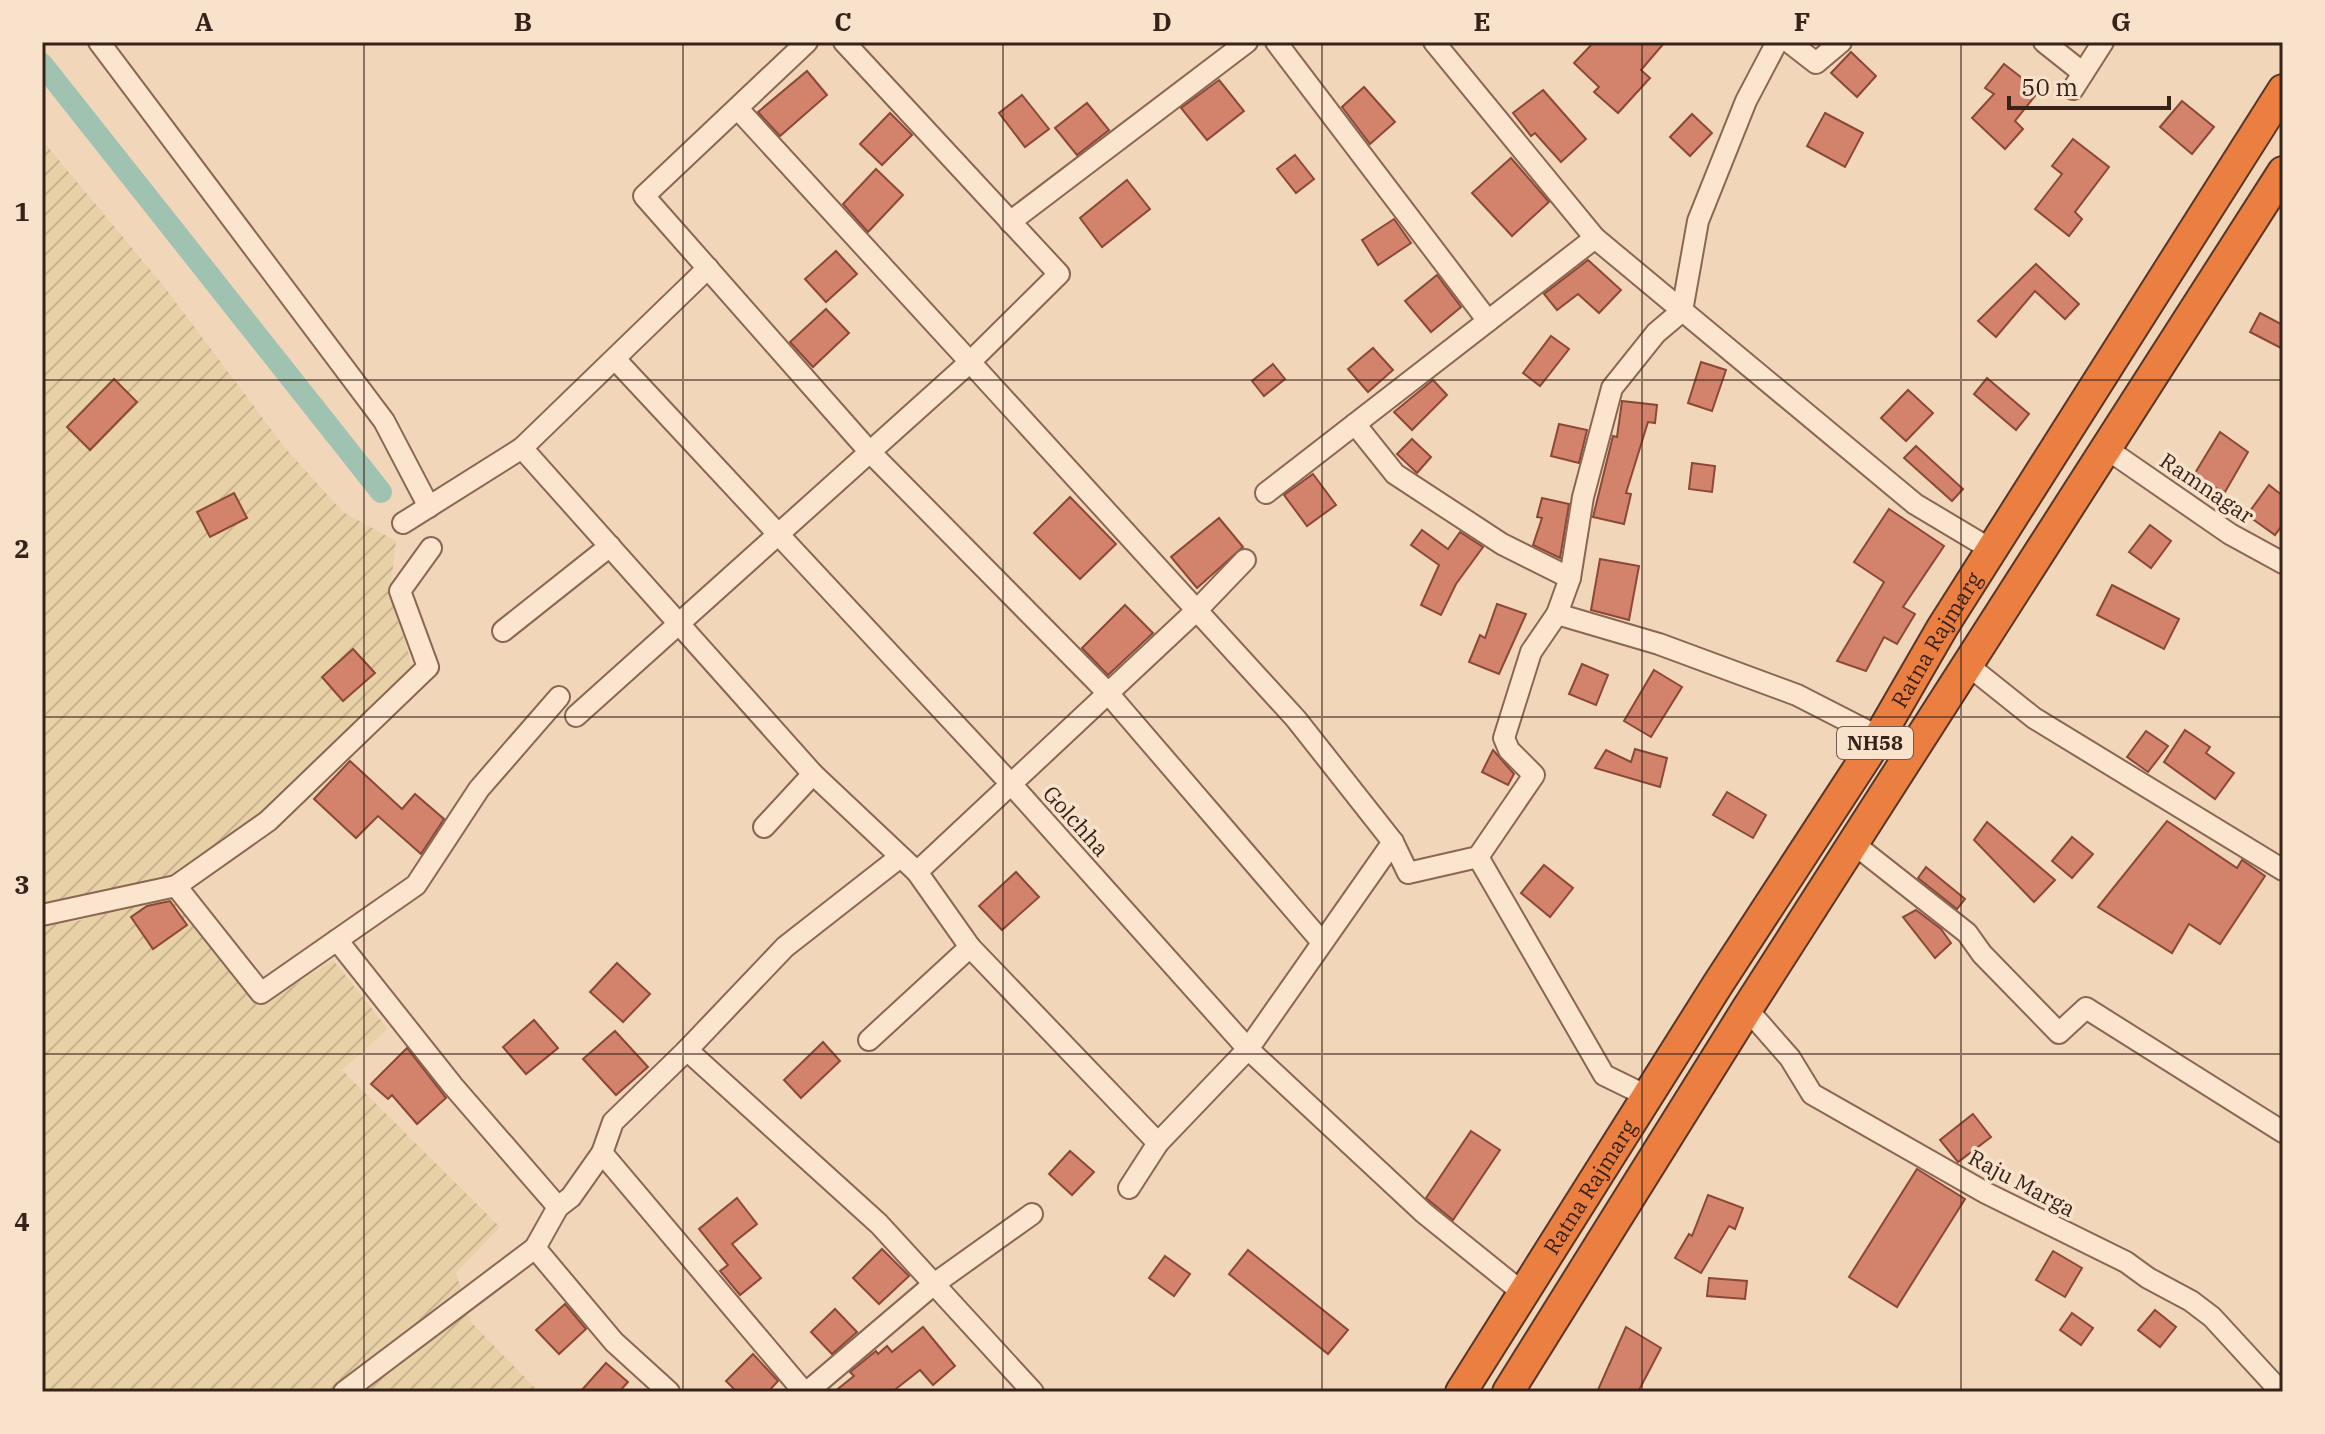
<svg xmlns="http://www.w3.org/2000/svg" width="2325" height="1434" font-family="'IBM Plex Serif',serif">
<defs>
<pattern id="farmland-furrows" width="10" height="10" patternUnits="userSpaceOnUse" patternTransform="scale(2)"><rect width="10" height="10" fill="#e8d1a7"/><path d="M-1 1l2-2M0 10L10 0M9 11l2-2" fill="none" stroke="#c8b38f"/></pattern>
</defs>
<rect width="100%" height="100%" fill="#f2d6ba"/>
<!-- farmland -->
<g fill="url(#farmland-furrows)">
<path d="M42,140l120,144 124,165 57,63 53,29 -6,52 23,75 -79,73 -78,82 -82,56 -132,29z"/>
<path d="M172,894l92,110 69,-44 55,69 -46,41 158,157 -44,46 15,49 68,70h-497v-469l31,-1z"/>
</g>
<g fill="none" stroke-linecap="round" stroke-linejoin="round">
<!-- canal -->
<path stroke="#9fc2b1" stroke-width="22" d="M42,64l339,428"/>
</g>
<!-- building -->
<g fill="#d3836c" stroke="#8b4837" stroke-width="2">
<path d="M1594,42h71l-24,28 9,8 -32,35 -24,-21 5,-5 -25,-24z"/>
<path d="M1851,52l25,24 -19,21 -26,-24z"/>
<path d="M2004,64l35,27 -24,30 8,8 -18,20 -33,-31 22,-24 -9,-6z"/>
<path d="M807,71l20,24 -47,41 -22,-24z"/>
<path d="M1219,80l25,31 -37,29 -26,-32z"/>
<path d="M1364,87l31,35 -25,22 -28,-37z"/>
<path d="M1543,90l43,49 -25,23 -26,-29 -4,3 -18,-23z"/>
<path d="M1022,95l27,34 -24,18 -26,-34z"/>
<path d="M2182,101l32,26 -22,27 -32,-27z"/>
<path d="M1087,103l22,27 -32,25 -22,-27z"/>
<path d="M890,113l22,22 -30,30 -22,-21z"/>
<path d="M1825,113l38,20 -18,34 -38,-21z"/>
<path d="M1692,114l20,19 -22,23 -20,-19z"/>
<path d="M2073,139l36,28 -34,45 7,7 -13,17 -34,-27 27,-35 -10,-8z"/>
<path d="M1295,155l19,24 -18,14 -19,-24z"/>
<path d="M1511,158l38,44 -37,34 -40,-43z"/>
<path d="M876,169l27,26 -35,37 -25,-28z"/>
<path d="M1127,180l23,29 -48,38 -22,-29z"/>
<path d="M1394,219l17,24 -33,22 -16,-25z"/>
<path d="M836,251l21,23 -31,28 -21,-23z"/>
<path d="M1588,260l33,30 -22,23 -21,-19 -21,16 -13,-16z"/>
<path d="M2036,264l43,40 -14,15 -30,-28 -39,46 -18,-16z"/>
<path d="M1437,275l24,32 -30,25 -26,-31z"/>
<path d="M826,309l23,24 -36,34 -23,-25z"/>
<path d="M2260,313l23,12v24l-33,-17z"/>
<path d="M1551,336l18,13 -29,37 -17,-13z"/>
<path d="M1373,348l20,22 -25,22 -20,-23z"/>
<path d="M1701,362l25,8 -14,41 -24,-8z"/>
<path d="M1273,364l12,15 -21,17 -12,-15z"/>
<path d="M1987,378l42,36 -13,16 -42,-36z"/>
<path d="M114,379l23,23 -47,48 -23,-23z"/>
<path d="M1433,380l14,15 -35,35 -18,-18z"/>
<path d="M1908,390l25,23 -27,28 -25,-23z"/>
<path d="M1622,401l35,4 -2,18 -7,-1 -22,71 5,1 -7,30 -31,-7 20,-81 4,1z"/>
<path d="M1559,424l28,6 -8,33 -28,-7z"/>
<path d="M2220,432l28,20 -23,40 -33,-14z"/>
<path d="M1412,439l19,18 -14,16 -20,-19z"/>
<path d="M1916,446l47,43 -11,12 -48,-43z"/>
<path d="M1692,463l23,3 -3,26 -23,-3z"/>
<path d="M1313,474l23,31 -29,21 -23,-31z"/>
<path d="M2269,485l14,11v28l-8,11 -28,-20z"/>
<path d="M234,493l13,25 -37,19 -13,-25z"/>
<path d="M1070,497l46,47 -36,35 -46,-46z"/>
<path d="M1542,498l27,6 -9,54 -27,-13 9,-27 -5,-1z"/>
<path d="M1889,509l55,37 -41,61 12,7 -18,30 -13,-7 -18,34 -29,-10 47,-79 -30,-20z"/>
<path d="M1219,518l24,29 -46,41 -26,-31z"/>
<path d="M2150,525l21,16 -20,27 -22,-16z"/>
<path d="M1422,530l26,19 12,-17 23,15 -27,37 -15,31 -20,-10 18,-40 -28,-20z"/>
<path d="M1600,559l39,7 -10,54 -38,-10z"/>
<path d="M2112,585l67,34 -15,30 -67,-34z"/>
<path d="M1497,604l29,10 -27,60 -30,-12 11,-27 5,3z"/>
<path d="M1125,605l28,28 -45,42 -26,-27z"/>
<path d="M353,649l22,24 -32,28 -21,-24z"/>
<path d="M1582,664l26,11 -12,30 -27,-11z"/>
<path d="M1654,670l28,17 -31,50 -27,-16z"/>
<path d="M2185,730l25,17 -4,6 28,20 -19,26 -51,-37z"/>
<path d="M2146,731l22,15 -20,26 -21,-15z"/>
<path d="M1635,749l32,9 -7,29 -65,-19 11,-18 25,12z"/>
<path d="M1493,750l21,24 -6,11 -26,-13z"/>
<path d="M350,761l52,48 13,-15 29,25 -23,35 -43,-38 -22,22 -42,-39z"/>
<path d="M1727,792l39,23 -13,23 -40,-23z"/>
<path d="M2167,821l70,47 5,-8 23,16 -45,68 -31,-20 -17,29 -74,-46z"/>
<path d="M1987,822l68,58 -21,22 -60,-62z"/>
<path d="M2072,837l21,17 -21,24 -20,-17z"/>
<path d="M1544,865l29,23 -23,29 -29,-24z"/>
<path d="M1926,867l39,32 -8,10 -39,-31z"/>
<path d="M1016,872l23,25 -37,33 -23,-24z"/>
<path d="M170,901l17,24 -34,24 -22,-32 16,-11z"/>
<path d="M1916,910l25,19 10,14 -16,15 -32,-41z"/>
<path d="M617,963l33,31 -27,28 -33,-30z"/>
<path d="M534,1020l24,28 -32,26 -23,-27z"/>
<path d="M615,1031l33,36 -32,28 -33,-36z"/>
<path d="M823,1042l17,19 -39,37 -17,-18z"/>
<path d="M407,1048l39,50 -29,26 -25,-29 -4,4 -17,-15z"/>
<path d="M1973,1114l18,23 -33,25 -18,-22z"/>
<path d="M1471,1131l29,19 -47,70 -27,-22z"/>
<path d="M1070,1151l24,21 -22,23 -23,-21z"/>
<path d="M1917,1169l48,30 -68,108 -48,-30z"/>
<path d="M1708,1195l35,13 -8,21 -6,-3 -28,47 -26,-15 14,-24 3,2z"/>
<path d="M737,1198l20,26 -25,20 29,34 -21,17 -20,-24 8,-6 -29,-36z"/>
<path d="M882,1249l27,27 -30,28 -26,-26z"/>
<path d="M1248,1250l100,80 -20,24 -99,-80z"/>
<path d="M2053,1251l29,17 -17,29 -29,-17z"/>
<path d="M1165,1256l25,18 -16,22 -25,-18z"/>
<path d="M1709,1278l38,3 -2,18 -38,-3z"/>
<path d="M565,1304l21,25 -27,25 -23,-24z"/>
<path d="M835,1309l22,23 -25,22 -21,-22z"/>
<path d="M2155,1310l21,17 -16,20 -22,-17z"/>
<path d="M2072,1313l21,15 -12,17 -21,-15z"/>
<path d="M923,1327l32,39 -22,19 -13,-15 -28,22h-58l20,-16 -4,-4 26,-21 2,3 9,-8 5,6z"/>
<path d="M1626,1327l35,21 -23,44h-41z"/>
<path d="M753,1354l25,27 -10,11h-31l-11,-11z"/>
<path d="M606,1363l22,19 -9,10h-39z"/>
</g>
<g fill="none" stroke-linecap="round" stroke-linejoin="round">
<!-- minor casing -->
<g stroke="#8a6653" stroke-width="24">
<g id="minor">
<path d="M99,42l285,379 45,86"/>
<path d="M807,42l-163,154 224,254 239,242 214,249"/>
<path d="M844,42l215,232 -89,88 326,357 97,123 15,31 70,-16 56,-82 -25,-25 -5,-12 27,-86 26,-38"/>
<path d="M1276,42l212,279"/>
<path d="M1434,42l161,196 320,266 77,46"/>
<path d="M1777,42l-31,59 -48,120 -16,90 -26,22 -44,55 -29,109 -13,81 -13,36 102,30 138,51 82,42"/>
<path d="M1789,42l27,21 25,-21"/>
<path d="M2044,42l39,31"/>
<path d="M2073,89l30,-47"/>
<path d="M1010,222l237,-180"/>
<path d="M615,359l396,425 237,265 176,164 99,80"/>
<path d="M1355,424l40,50 107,70 68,34"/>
<path d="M522,448l186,-180"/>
<path d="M2107,449l123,85 53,29"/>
<path d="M1266,493l329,-255"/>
<path d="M403,523l119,-75 291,326 104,98 53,75 188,196"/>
<path d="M503,631l107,-85"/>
<path d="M1969,666l65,52 249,152"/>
<path d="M576,716l394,-354 -232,-253"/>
<path d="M764,827l49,-53"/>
<path d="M1854,844l113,89 15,21 77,79 27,-25 197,124"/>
<path d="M1478,857l126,218 43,21"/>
<path d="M917,872l281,-263 47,-49"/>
<path d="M176,886l85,107 155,-108 63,-96 80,-92"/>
<path d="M42,915l134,-29 92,-65 160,-154 -28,-76 31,-43"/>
<path d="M337,940l116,146 105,121"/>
<path d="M1747,1009l43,49 22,36 174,99 140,69 22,16 43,23 21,16 69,75"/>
<path d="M869,1040l101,-93"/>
<path d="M687,1050l98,-103 115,-90"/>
<path d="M602,1153l-31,44 -13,10 -23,41 79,94 55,50"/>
<path d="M1129,1188l29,-45 90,-94 145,-207"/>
<path d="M344,1392l191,-144"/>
<path d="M804,1392l-202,-239 11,-31 74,-72 192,174 55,60 98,-70"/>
<path d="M807,1392l127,-108 99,108"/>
</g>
</g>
<!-- highway casing -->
<g stroke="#573528" stroke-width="34">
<g id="highway">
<path id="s1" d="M1461,1392l257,-408 161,-247 63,-109 341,-538"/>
<path d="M1508,1392l239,-383 536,-837"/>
</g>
</g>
<!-- minor -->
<use href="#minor" stroke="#fce5ce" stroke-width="20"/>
<!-- highway -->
<use href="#highway" stroke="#eb7f41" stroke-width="30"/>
</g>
<!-- grid -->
<path fill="none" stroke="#37221a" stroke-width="2" stroke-opacity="0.55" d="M364,42v1350M683,42v1350M1003,42v1350M1322,42v1350M1642,42v1350M1961,42v1350M42,380h2241M42,717h2241M42,1054h2241"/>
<g text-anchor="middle" stroke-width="7" stroke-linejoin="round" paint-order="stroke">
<!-- shield labels -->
<rect fill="#f8e2cb" stroke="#715c4f" stroke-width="2" x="1837" y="727" width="76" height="32" rx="6"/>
<g font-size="20" font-weight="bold" fill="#37221a">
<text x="1875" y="750">NH58</text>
</g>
<!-- street labels -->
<g font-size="22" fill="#37221a" stroke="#f8e2cb">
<text transform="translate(2207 488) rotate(34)" y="8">Ramnagar</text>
<text dy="8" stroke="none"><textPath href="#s1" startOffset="890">Ratna Rajmarg</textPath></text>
<text transform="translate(1076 821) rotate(48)" y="8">Golchha</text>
<text transform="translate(2022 1183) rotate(28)" y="8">Raju Marga</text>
<text dy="8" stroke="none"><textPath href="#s1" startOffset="242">Ratna Rajmarg</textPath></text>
</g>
</g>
<!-- border -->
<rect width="2325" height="1434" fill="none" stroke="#f8e2cb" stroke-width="88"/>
<!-- scale -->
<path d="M2009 96v12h160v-12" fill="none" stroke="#37221a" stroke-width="4"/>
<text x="2021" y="96" font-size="24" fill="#37221a" stroke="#f8e2cb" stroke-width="6" paint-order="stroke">50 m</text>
<rect x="44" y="44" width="2237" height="1346" fill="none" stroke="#37221a" stroke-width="3"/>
<g font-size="26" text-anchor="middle" font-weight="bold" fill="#37221a">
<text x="204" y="31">A</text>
<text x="523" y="31">B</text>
<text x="843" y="31">C</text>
<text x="1162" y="31">D</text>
<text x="1482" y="31">E</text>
<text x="1802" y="31">F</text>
<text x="2121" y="31">G</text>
<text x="22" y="221">1</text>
<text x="22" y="558">2</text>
<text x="22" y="894">3</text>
<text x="22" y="1231">4</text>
</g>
</svg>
